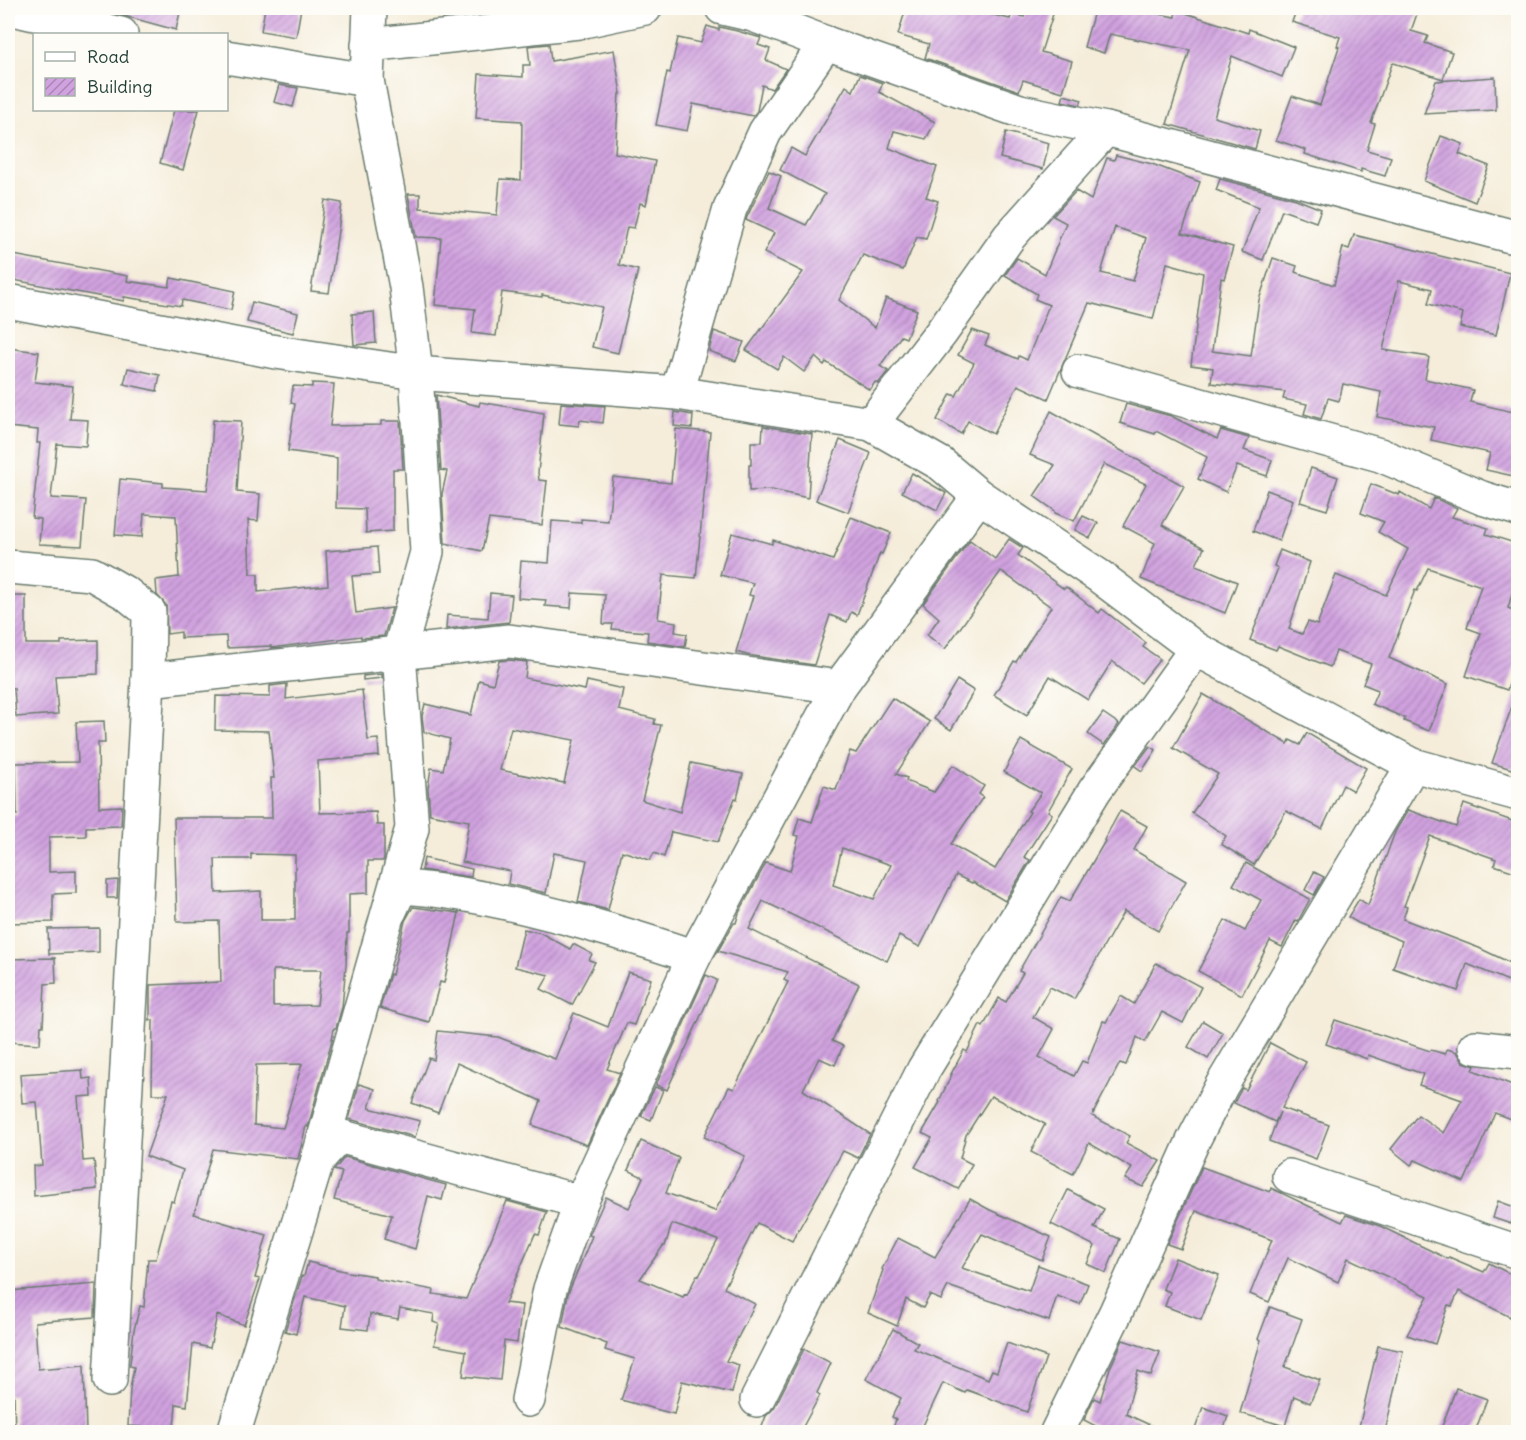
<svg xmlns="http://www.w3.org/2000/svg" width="1526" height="1440" font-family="Delius,sans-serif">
<defs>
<pattern id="building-hatch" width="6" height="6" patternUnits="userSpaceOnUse" patternTransform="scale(1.5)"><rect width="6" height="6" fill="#d1a2e0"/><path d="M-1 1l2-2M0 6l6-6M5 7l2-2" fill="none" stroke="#a985b6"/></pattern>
</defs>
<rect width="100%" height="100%" fill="#fdfcf7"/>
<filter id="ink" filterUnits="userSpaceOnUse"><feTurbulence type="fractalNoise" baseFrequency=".0167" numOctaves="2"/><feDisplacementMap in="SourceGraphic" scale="12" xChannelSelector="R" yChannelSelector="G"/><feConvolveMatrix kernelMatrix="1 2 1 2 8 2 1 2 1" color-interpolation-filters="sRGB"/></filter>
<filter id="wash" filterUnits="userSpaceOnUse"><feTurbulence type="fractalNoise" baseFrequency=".008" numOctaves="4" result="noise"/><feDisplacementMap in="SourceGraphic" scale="24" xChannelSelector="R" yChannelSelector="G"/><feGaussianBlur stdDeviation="1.35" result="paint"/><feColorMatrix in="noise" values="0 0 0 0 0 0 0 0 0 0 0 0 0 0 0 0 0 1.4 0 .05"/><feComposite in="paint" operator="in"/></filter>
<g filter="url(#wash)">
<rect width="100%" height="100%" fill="#f5edda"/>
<g id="blocks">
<!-- building -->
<g fill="url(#building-hatch)" fill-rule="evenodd">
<path d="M110,8h71l-5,22 -66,-18z"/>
<path d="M265,8h36l-5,29 -35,-6z"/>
<path d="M906,8h68l-1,2 37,9 2,-6 12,4 2,-9h29l-14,44 31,9 -9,31 -40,-12 -4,11 -94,-33 4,-14 -31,-9z"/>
<path d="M1095,8h34l46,9 1,-7 72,23 1,-4 45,18 -12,30 -50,-21 -18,61 46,14 -5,18 -88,-25 23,-74 -80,-16 -6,19 -20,-6z"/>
<path d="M1297,8h122l-8,23 17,5 -3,7 27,9 -9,27 -49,-16 -2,1 -21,59 4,1 -8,26 24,7 -6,19 -24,-7v3l-56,-18 1,-4 -30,-10 16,-44 28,9 19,-58 -2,-1 3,-9 -48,-15z"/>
<path d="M707,26l12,4v-3l18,4 24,7 -3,7 12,4 -4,11 20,9 -14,20 -10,-4 -5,26 -4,5 -60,-12 -6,27 -31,-6 11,-53 3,1 8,-35 23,5z"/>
<path d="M549,44l2,17 63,-11 7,44h-2l-4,59 40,8 -9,44 -6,-2 -6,25 -7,-1 -8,38 19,5 -20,83 -26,-6 10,-40 -60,-12v2l-40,-5 -6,44 -24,-3 3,-24 -40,-4 6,-67 -25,-1 -8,-43h12v14l77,7 3,-36 21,1 1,-59 -46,-3 3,-44 44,3v-12h7l-2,-19z"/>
<path d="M860,75l23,8 -4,9 56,30 -9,17 -32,-8 -5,17 48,19 -11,30 12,4 -12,38 -9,-2 -14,33 -40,-15 -24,45 36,28 11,-30 31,12 -11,28 -5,-2 -21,30 8,5 -10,13 -3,-2 -5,8 -44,-28 -2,3 -9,-8 -11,15 -20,-15 -7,12 -31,-19 57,-78 -39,-19 10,-20 -28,-13 1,-3 22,-46 12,5 -12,32 37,17 19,-31 -45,-24 11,-22 14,8 41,-70 7,5z"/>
<path d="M1495,77l1,33 -72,4 12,-33z"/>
<path d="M279,85l19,3 -5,19 -19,-5z"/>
<path d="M1064,95l18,5 -2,5 -18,-4z"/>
<path d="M174,110h25l-16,60 -23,-7z"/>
<path d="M1006,132l43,11 -6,26 -43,-11z"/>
<path d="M1441,136l22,8 -4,10 30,12 -14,36 -51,-21z"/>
<path d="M1116,155l36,9 48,18 -18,51 51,14 -9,32 -3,-1 -9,73 39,5 8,-56 14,-42 24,8 -2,6 39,13 9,-38 6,2 5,-14 156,38 -14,62 -36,-8 3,-14 -35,-9 4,-15 -33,-8 -16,69 46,7 -4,22 48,11 -3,12 48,11v64l-32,-7 4,-17 -59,-13 3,-13 -57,-10 4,-25 -38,-8 -4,17 -11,-3 -7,21 -17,-5 3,-10 -24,-5 2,-7 -74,-9 2,-15 -22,-3 12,-92 -36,-10 -14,56 -64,-16 -41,96 -30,-14 -25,49 -25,-13 -7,13 -24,-14 14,-26 5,2 18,-33 -16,-8 14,-25 17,6 -4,9 33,14 1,-3 8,4 22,-55 -14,-6 2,-5 -32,-19 12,-17 28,16 21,-51 -13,-7 23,-25 15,9 16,-42 7,2zM1115,227l31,11 -13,43 -32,-8z"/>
<path d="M1220,179l76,20 25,10 -5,13 -34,-12 -19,50 -21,-8 17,-45 -43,-17z"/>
<path d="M325,200l17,3 -13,90 -18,-2z"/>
<path d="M8,254l120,22 -1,5 42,6 2,-9 64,13 -4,19 -49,-10 -1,6 -57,-9v4l-116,-22z"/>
<path d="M252,302l46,11 -5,20 -46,-11z"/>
<path d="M374,312l2,31 -22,2 -2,-31z"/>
<path d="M714,331l30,11 -8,19 -27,-10z"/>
<path d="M8,348l31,4 -4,30 38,4 -3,33 18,1 -2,26 -29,-2 -6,54 35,2 -4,46 -43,-2 2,-25 -9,-1 8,-75h-3l1,-13 -30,-3z"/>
<path d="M128,368l32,7 -3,16 -33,-7z"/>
<path d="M312,383l22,1 -4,42 51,-1v-4h19l3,48h-10v62l-27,2 -1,-24 -29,-1 1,-50 -49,-7 7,-47 -4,-1 2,-17 19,1z"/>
<path d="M436,395l43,11 1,-4 64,11 -6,60 1,7 8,1 -5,44 -53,-6 -7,32 -37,-8 -3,-49 5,-23 -6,-1z"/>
<path d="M561,403l44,3 -2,17 -23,-3 -1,6 -20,-2z"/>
<path d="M1126,404l45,12 46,23 4,-9 28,8 -5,12 28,10 -5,16 -30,-10 -11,26 -28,-13 9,-22 -51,-26 -1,3 -35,-11z"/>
<path d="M1051,411l133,75 -22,39 42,23 -8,17 41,17 -12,31 -84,-34 14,-36 -32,-17 23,-42 -42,-20 -30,57 -19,-8v-2l-21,-15 21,-31 -25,-10z"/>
<path d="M675,412l18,3 -1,13 -18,-2z"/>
<path d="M213,420l28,1 -4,71 23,2 -2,27 -10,-1 2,54h8v18l70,-7 -2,-34 51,-4 2,27 -27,2 4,37 36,-5 -8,28 -23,2v-2l-90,12v-2l-44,2 -1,-12 -45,2v-6l-14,2 -1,-29 -9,-10 -1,-15 23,-3 -3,-61 -32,-2 -2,23 -27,-2 5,-56 43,4v4l44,3 3,-17z"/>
<path d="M763,426l49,8 -4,64 -36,-8 -23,1v-26h2v-23h11z"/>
<path d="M676,429l34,3 -14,146 -33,-3 -5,44 18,3 -1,10 12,2 -2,13 -38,-6 1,-9 -36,-3 1,-5h-10l2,-29 -33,-2 -1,15 -26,-2 1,-6 -28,-2 3,-37 28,2 3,-42 29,2v-4l27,2 5,-44 58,6z"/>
<path d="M840,440l31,13 -23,59 -32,-12z"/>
<path d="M1311,468l27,9 -11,33 -27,-8z"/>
<path d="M912,473l34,20 -9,17 -35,-18z"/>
<path d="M1371,484l28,11 1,-3 29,17 5,-11 23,10 -5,9 36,11 -2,6 32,10v28l-10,36 10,4v46l-11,32 -41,-14 15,-43 -14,-5 14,-42 -53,-18 -11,23 -2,-1 -26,68 59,26 -19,47 -25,-10 1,-3 -33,-14 6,-14 -15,-6 8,-20 -35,-13 -6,16 -52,-21 -2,4 -26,-10 28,-72 -4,-2 6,-16 30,12 -21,67 13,5 6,-12 9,3 19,-50 50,20 22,-46 -30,-17 6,-10 -23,-9z"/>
<path d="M1267,490l26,10 -14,41 -26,-10z"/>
<path d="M1083,516l15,7 -8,15 -15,-8z"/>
<path d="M851,517l40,16 -9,21 -2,-1 -23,62 -6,-3 -4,10 -17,-7 -16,50 -67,-10 -11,-3 17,-56 -4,-1 4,-12 -33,-8 12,-42 40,11 1,-4 60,20z"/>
<path d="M1009,539l14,9 -5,7 46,34 2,-2 33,26 3,-4 44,34 -3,4 17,12 -19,24 -29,-22 -24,39 -38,-24 -23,39 -33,-20 20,-34 2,1 35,-55 -50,-36 -56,78 -18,-14 12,-17 -16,-14 47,-64 25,19z"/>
<path d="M490,593l22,2 -3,27 -63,7 1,-14 41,3z"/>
<path d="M8,596h18v48h35v-3l37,-1v34l-43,2 3,38 -42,3 -2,-29h-6z"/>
<path d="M509,660l18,2 -2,16 60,12 2,-9 36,8 -4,21 36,9 -1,5 7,1 -19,75 38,12 11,-49 52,11 -6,25 -2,-1 -17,44 -47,-10 -7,25 -10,-4 -4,7 -28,-9 -14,59 -30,-8 9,-42 -33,-7 -8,40 -38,-9 2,-13 -48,-9 7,-41 -39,-7 -2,-26 3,-20 12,2 7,-31 -26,-7 -2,-16 3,-12 46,11 8,-35 14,4 6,-23zM511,728l63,12 -10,43 -64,-13z"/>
<path d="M382,674v4l-19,2v-4z"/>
<path d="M957,680l17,11 -23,39 -17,-11z"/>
<path d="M287,684l-1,15 76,-9 6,50 10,-1 1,17 -61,5 2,52 56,-1 1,13h7v33l-1,3h-15v32l-19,1v39h-2l-1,32 -4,42 -6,21h-2l-2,12 -24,87 -2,-1 -8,33 -85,-10 -19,65 73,21 -12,43 5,1 -16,46 -27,-10 -7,33 -17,-4 -6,62 -11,-2 -2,25 -46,-3 2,-37 4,-22 -4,-1v-2l4,-34 6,-24 4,1 4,-48h8l15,-58 3,1 9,-32 -37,-14 22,-62h-16l1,-74h-3v-35l71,-3 -2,-61 -42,1 -3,-104h98l-1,-40h3l-5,-47 -54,-1 1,-34 54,1v-11zM251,854l44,1v65h-34v-29l-45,2 -1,-34h36zM273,970h48l-4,35 -44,1zM302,1064l-19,64 -29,-3 2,-60z"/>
<path d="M1517,692l1,1v78l-26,-8z"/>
<path d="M1203,694l85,50 2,-4 10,5 7,-12 59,35 -13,23 -10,-6 -21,44 -36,-18 -32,54 -33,-21 5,-8 -34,-23 26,-39 -45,-26z"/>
<path d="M892,698l38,24 -34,52 11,4 -1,3 28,11 19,-27 31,21 -5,8 4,3 -32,47 44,25 35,-57 -2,-1 13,-18 -37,-21 17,-32 51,29 -24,42 4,3 -28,43 6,3 -25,41 -32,-19 -1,1 -16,-8 -36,72 -21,-11 -12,25 -124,-60 -14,28 110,55 -27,57 11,5 -8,19 -16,-7 -16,32 67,44 -12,24 -15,-7 -51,90 -35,-18 -33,65 31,16 -29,57 13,4 -7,28 -50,-12 -8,33 -53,-14 14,-41 -30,-9 2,-6 -45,-17 6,-33 24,-58 -3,-1 1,-2 16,-36 23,11 14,-31 -15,-7 13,-29 38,17 -13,35 49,18 30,-55 -41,-19 25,-50 5,2 54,-107 -4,-2 4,-8 -70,-21 16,-28h2l3,-10 27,-50 24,8 9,-35 -5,-1 5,-17 13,4 12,-36 12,4 14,-39 6,2zM842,848l49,17 -17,34 -41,-14zM672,1224l46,16 -19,36 -2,-1 -10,20 -2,-1 -2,3 -43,-18 23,-33h2z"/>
<path d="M1103,713l16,11 -15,21 -16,-11z"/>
<path d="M104,721l1,22h-7l1,64 23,-1 -1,20 -35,1v9l-37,1v35l27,-1v22l-23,1v28l-45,1v-108h9l-1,-52 62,-1 -2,-40z"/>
<path d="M1150,746l6,4 -14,21 -7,-5z"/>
<path d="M1464,804l54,19v50l-24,-8 2,-6 -66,-23 -26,70 3,1 -4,12 76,29 38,18 -6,16 -44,-18 -9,27 -65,-23 9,-27 -44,-18 -10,-6 11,-18 9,6 27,-73 13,-22 48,17z"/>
<path d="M1120,811l27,15 -13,24 52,31 -28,50 -34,-20 -50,88 -24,-12 -17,30 21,12 -15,28 35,19 8,-15 5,2 16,-42 3,1 15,-26 13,8 22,-41 45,24 -18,36 -21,-11 -17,30 -8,-5 -11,28 -6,-2 -28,53 38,20 -4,7 34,18 -17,26 -18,-8 7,-11 -43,-25 -16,31 -42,-22 14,-28 -54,-28 -25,39 -6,23 12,6 -14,25 -43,-22 17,-29 -10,-5 18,-31 -1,-1 13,-27h-1l13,-24 3,2 13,-27 3,2 16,-29 7,4 17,-29 -4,-2 8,-14 34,-60 9,4 35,-60 -1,-1z"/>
<path d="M424,858l48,11 -1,8 -49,-7z"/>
<path d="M1246,863l64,36 -12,22 -2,-1 -14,27 -12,-6 -28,54 -44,-24 27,-51 20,11 16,-31 -28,-15z"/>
<path d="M1314,872l10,5 -10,18 -9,-5z"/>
<path d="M118,880l-1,18h-10v-17z"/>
<path d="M413,907l46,6 -15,70 -4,-1 -11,40 -49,-14 10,-34 2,1 13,-54z"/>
<path d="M99,928v24l-50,2 -1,-25z"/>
<path d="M524,929l17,4 29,16 3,-5 19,10 -3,6 6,2 -23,43 -31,-16 8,-14 -34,-8z"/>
<path d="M55,958l1,25 -11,1 -2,42h-2l-1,18 -32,-2v-83z"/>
<path d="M628,972l23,7 -17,46 -7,-2 -20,46 13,4 -33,72 -55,-20 9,-24 -84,-38 -19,50 -26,-10 17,-45 5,2 4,-29 60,6 57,22 19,-46 34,14z"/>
<path d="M706,975l11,5 -50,110 -11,-5z"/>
<path d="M1335,1020l95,31 1,-1 14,4 2,-5 10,3 6,10 12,4 -2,4 45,17v35l-23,-9 -31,69 -49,-22 -4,5 -20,-16 27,-34 26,18 18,-33 -43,-15 4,-11 -55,-19 -1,4 -41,-15z"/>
<path d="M1203,1021l20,12 -15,26 -20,-12z"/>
<path d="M1270,1043l36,19 -24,46 47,17 -13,34 -47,-18 11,-29 -5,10 -41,-19 8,-15 4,2z"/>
<path d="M82,1070l1,9 8,-1 1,18 -14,1 5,64 11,-1 3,29 -63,7 -1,-30 9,-1 -5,-63 -15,1 -2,-29z"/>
<path d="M359,1084l16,5 -6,19 51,13 -5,16 -66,-18z"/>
<path d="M655,1087l8,3 -12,30 -10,-4z"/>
<path d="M345,1157l101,28 -4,15 -14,-4 -13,53 -31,-10 8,-24 -58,-15 8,-28 -8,-2z"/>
<path d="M1202,1167l68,25 1,-4 71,34 4,-7 34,11 68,33 1,-2 35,15 5,-9 29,15v22l-8,17 -51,-26 -7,15 -4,-1 -13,39 -28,-9 21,-39 -80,-38 -10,24 -50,-24 -19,44 -19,-8 22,-54 -76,-29 -15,38 -14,-5z"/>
<path d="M1068,1190l36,19 -10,19 26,11 -14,34 -19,-9 8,-18 -44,-22z"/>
<path d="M970,1199l20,11 61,27 -9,23 -60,-26 -20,34 67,23 9,-26 50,19 -8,20 -23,-8 -8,25 -101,-35 -7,14 -11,-5 -7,13 -17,-9 -9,27 -29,-13 15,-43 -1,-1 16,-31 37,19z"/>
<path d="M507,1201l40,11 -8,23 -4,-1 -30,69 17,2 -5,38 -13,-2 -4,39 -37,-4 3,-25 -32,-6 5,-21 -6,-2 1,-8 -34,-6 -2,11 -28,-5 -2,16 -26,-3 3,-21 -40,-9 -9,37 -11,-3 17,-55h2l4,-14 40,10 27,4v3l59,11 -1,4 33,5z"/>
<path d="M1498,1201l19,7 -6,16 -18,-6z"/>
<path d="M1175,1258l44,17 -18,45 -36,-14 5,-14 -7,-3z"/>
<path d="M96,1284l-1,33 -60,5 3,47 46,-4 2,67h-71l-1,-37h-6v-104z"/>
<path d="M1270,1307l32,12 -17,48 35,13 -10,23 -16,-7 -9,30 -45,-13 21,-73 -3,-1z"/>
<path d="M893,1329l25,14 -4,6 74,30 4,-9 5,2 10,-29 39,14 -19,55 -60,-22 -2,3 -22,-10 -23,49h-28l4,-13 -4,-2 9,-19 -35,-19z"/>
<path d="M1123,1340l37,12 -9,24 -13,-5 -12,43 39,18h-58l-23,-12 10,-22 6,3 10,-33z"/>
<path d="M1378,1346l25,5 -18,81h-8l-18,-5z"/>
<path d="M804,1349l27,14 -14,30 3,2 -20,37h-40l6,-16 8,-8z"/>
<path d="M1456,1388l31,11 -12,33h-35z"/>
<path d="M1203,1407l25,9 -5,16h-29z"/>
</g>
</g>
</g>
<g filter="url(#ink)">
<use href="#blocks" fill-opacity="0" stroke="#6a7b6e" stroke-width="1.5"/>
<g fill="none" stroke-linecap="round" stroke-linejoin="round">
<!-- minor casing -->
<g stroke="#6a7b6e" stroke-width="36">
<g id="minor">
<path d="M8,8l113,26"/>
<path d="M722,8l31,7 73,28 194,68 86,18 412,109"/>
<path d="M368,45l211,-23 66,-14"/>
<path d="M226,57l141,23"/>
<path d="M8,301l268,51 140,21 261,20 194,31 70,40 38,32 120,80 97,73 217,116 105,29"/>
<path d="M1079,371l301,84 102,43 36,11"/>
<path d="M677,393l53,-184 35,-77 61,-89"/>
<path d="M871,424l70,-91 68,-96 97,-108"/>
<path d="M8,567l84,7 35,20 22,18 -1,68 -38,700"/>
<path d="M148,680l361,-39 330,46"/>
<path d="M390,911l11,-24c56,3 112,17 166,31 43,12 85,24 127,39"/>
<path d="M1475,1047l43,5"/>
<path d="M318,1159l21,-23 242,66"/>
<path d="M1289,1176l229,76"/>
<path d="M528,1400l22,-111 31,-87 113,-245 145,-270 140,-191"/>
<path d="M757,1400l167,-331 171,-279 101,-141"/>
<path d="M234,1432l84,-273 94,-331 -13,-175 28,-101 -11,-179 -10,-86 -39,-207 3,-72"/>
<path d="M1057,1432l59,-120 78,-173 28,-54 191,-320"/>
</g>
</g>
<!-- minor -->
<use href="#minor" stroke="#fff" stroke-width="33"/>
</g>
</g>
<!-- margin -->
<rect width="1526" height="1440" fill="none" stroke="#fdfcf7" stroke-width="30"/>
<!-- legend -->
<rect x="33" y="33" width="195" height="78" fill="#fdfcf7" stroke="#a4b0a9" stroke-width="1.5"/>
<rect x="45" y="52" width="30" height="9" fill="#ffffff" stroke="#a4b0a9" stroke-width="1.5"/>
<text x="87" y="63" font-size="18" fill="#1f3d34">Road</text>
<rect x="45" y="78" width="30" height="18" fill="url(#building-hatch)" stroke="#a4b0a9" stroke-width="1.5"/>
<text x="87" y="93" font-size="18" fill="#1f3d34">Building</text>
</svg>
